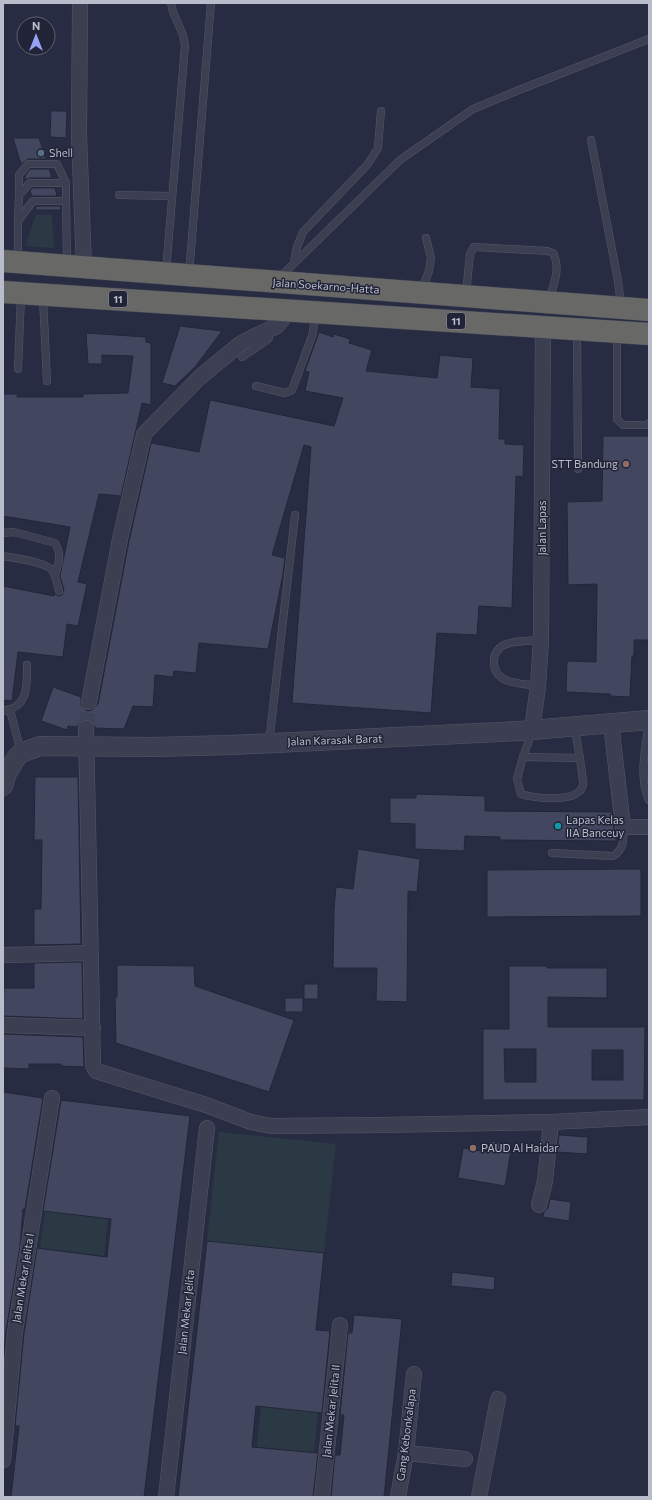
<svg xmlns="http://www.w3.org/2000/svg" width="652" height="1500" font-family="Commissioner,sans-serif">
<rect width="100%" height="100%" fill="#282c42"/>
<!-- green -->
<g fill="#2a3943">
<path d="M36,215h16l2,33 -29,-2z"/>
<path d="M219,1132l117,12 -12,109 -117,-12z"/>
<path d="M45,1211l63,8 -4,37 -64,-8z"/>
<path d="M261,1406l57,6 -4,41 -57,-6z"/>
</g>
<!-- building -->
<g fill="#42475f" stroke="#232639" fill-rule="evenodd">
<path d="M51,111h16l-1,27 -16,-1z"/>
<path d="M13,138h26l7,21h-18l-7,5z"/>
<path d="M30,169h19l3,9h-22l-4,2 -1,-4z"/>
<path d="M32,188h23l2,8h-25l-2,-5z"/>
<path d="M36,206h24l1,4h-25z"/>
<path d="M180,326l42,5 -27,36 -20,19 -13,-3z"/>
<path d="M319,332l14,5 1,-3 16,5 -1,4 23,7 -6,21 71,7 3,-23 33,3 -2,29 29,2 -1,50h6v5l19,1 -1,32 -7,-1 -4,132 -33,-2 -2,29 -40,-2 -6,80 -139,-10 19,-256 -7,-2 -32,110 13,3 -2,16 -15,75 -69,-6 -3,30 -22,-2 -1,6 -18,-2 -2,32 -20,-1 -9,23 -29,-1 -2,-5 -7,-4 -5,2 -4,6 -9,-1 -1,4 -26,-9 12,-34 28,10v8l6,6 5,-1 6,-6 31,-163 22,-98 48,9 11,-52 124,26 9,-28 -38,-7 4,-19 -4,-1z"/>
<path d="M86,333l60,4v5l5,1v62l-9,-2 -21,93 -22,-2 -21,88 9,2 -9,42 -11,-2 -4,33 -45,-5 -6,49 -9,-1v-114l51,10v-3l4,3 4,-1 2,-5 -4,-14 10,-49 -67,-11v-122h14v3h66v-3l45,-1 5,-37 -31,-1v9h-14z"/>
<path d="M603,436h46v204h-15v16h-2l-2,41 -20,-1v-2l-44,-2 1,-31 29,1 1,-78 -29,1 -1,-83 35,-1z"/>
<path d="M35,777h43l3,167 -46,1 -1,-2v-34h7l1,-69h-8z"/>
<path d="M416,794l69,2v15l127,1 2,16 2,5v8l-116,-1v-3l-35,-1 -1,15 -49,-2v-25l-25,-1v-25h26z"/>
<path d="M358,849l62,10 -3,33 -9,-1 -1,111 -31,-1 1,-33h-44l1,-59 2,-22 17,2z"/>
<path d="M641,869v47l-154,1v-47z"/>
<path d="M82,962l1,57 -80,-3 1,-28h30v-25z"/>
<path d="M117,965l77,1 1,20 99,34 -25,72 -153,-49 -1,-46h2z"/>
<path d="M509,966h38v2h60v30l-59,-1v30h97l-1,73h-161v-71h26zM504,1049h32v33h-31zM592,1050h31v30h-31z"/>
<rect x="304" y="984" width="14" height="15"/>
<rect x="285" y="998" width="18" height="14"/>
<path d="M3,1034l80,3 1,30 -23,-1v-2h-32v5l-26,-1z"/>
<path d="M3,1092l40,6 -18,111h-2l-3,37 -14,85 -3,33z"/>
<path d="M61,1100l129,16 -46,381h-133l8,-71h-4l9,-93 13,-85 70,9 4,-38 -68,-8z"/>
<path d="M559,1135l29,2 -1,17 -30,-2z"/>
<path d="M489,1141l23,3 -7,42 -47,-8 5,-30 24,4z"/>
<path d="M550,1199l21,3 -2,19 -26,-4 1,-5 4,-4z"/>
<path d="M207,1241l117,12 -8,77 14,1 -8,82 -66,-7 -4,41 66,6 -5,44h-135z"/>
<path d="M452,1272l43,5 -1,13 -43,-4z"/>
<path d="M354,1315l48,4 -18,178h-53l4,-42h5l4,-40h-4l8,-82h4z"/>
</g>
<g fill="none" stroke-linecap="round" stroke-linejoin="round">
<!-- minor-tunnel -->
<path stroke="#3e4257" stroke-width="15" stroke-dasharray="15 8" stroke-linecap="butt" d="M86,728l3,-26"/>
<!-- service casing -->
<g stroke="#545769" stroke-width="8">
<g id="service">
<path d="M591,140l27,141 3,24"/>
<path d="M19,195v-20l9,-11h29l9,19"/>
<path d="M119,195l52,1"/>
<path d="M18,221l1,-26 11,-12h36v18"/>
<path d="M18,260v-39l15,-20h33l1,62"/>
<path d="M294,262l3,-15 6,-15 65,-68 10,-16 3,-37"/>
<path d="M166,271l19,-226 -2,-10 -10,-23 -2,-9"/>
<path d="M189,274l22,-271"/>
<path d="M279,278l121,-118 73,-51 46,-19 130,-51"/>
<path d="M422,289l7,-18 2,-13 -5,-20"/>
<path d="M466,294l4,-40 4,-7 73,4 6,2c8,15 1,31 -4,46"/>
<path d="M43,298l4,83"/>
<path d="M577,331l1,138"/>
<path d="M617,334v85l6,6h24l2,-2"/>
<path d="M242,357l24,-16 3,-3v-7"/>
<path d="M18,369l3,-73"/>
<path d="M256,386l29,7 7,-3 20,-54 4,-21"/>
<path d="M3,533l11,-1 41,11c7,12 4,19 0,32"/>
<path d="M3,556c11,2 43,6 49,14 4,6 5,14 7,21"/>
<path d="M538,686c-18,-3 -46,-1 -44,-27 0,-5 5,-12 10,-14 11,-5 26,-4 37,-5"/>
<path d="M10,710l11,42"/>
<path d="M3,711c26,-4 24,-26 24,-46"/>
<path d="M649,722c-3,24 -11,55 0,78"/>
<path d="M532,732l-9,25 -6,22 4,15c13,4 58,10 62,-9 1,-3 -1,-8 -1,-12 -2,-15 -5,-30 -7,-46"/>
<path d="M269,743l26,-228"/>
<path d="M523,757l57,1"/>
<path d="M552,853l61,3c11,-6 11,-17 10,-29"/>
</g>
</g>
<!-- minor casing -->
<g stroke="#545769" stroke-width="16">
<g id="minor">
<path d="M80,3l-1,132 5,133"/>
<path d="M89,702l31,-163 24,-105 55,-56 41,-34 13,-7 24,-11 13,-16"/>
<path d="M611,723l12,104h26"/>
<path d="M86,728l7,337 3,6 110,34 45,17 20,4 109,-1 171,-3 98,-5"/>
<path d="M532,730l6,-44 3,-46 2,-313"/>
<path d="M5,955l85,-2"/>
<path d="M3,1025l90,3"/>
<path d="M539,1205l6,-24 6,-59"/>
<path d="M406,1453l59,6"/>
<path d="M3,1460l12,-128 37,-234"/>
<path d="M166,1497l41,-369"/>
<path d="M322,1497l18,-172"/>
<path d="M398,1497l8,-44 8,-79"/>
<path d="M479,1497l19,-98"/>
</g>
</g>
<!-- tertiary casing -->
<g stroke="#545769" stroke-width="20">
<path id="tertiary" d="M3,786l4,-13 10,-16 4,-4 19,-7 112,1 80,-2 288,-14 129,-11"/>
</g>
<!-- trunk casing -->
<g stroke="#444759" stroke-width="23">
<g id="trunk">
<path d="M3,261l646,49"/>
<path d="M3,292l646,42"/>
</g>
</g>
<!-- service -->
<use href="#service" stroke="#3c3f52" stroke-width="7"/>
<!-- minor -->
<use href="#minor" stroke="#3c3f52" stroke-width="15"/>
<!-- tertiary -->
<use href="#tertiary" stroke="#3c3f52" stroke-width="19"/>
<!-- trunk -->
<use href="#trunk" stroke="#686866" stroke-width="22"/>
</g>
<!-- markers -->
<circle fill="#5c6f8a" stroke="#212437" stroke-width="1.5" cx="41" cy="153" r="4"/>
<g fill="#8d6e63" stroke="#212437" stroke-width="1.5">
<circle cx="626" cy="464" r="4"/>
<circle cx="473" cy="1148" r="4"/>
</g>
<circle fill="#0f9aa8" stroke="#212437" stroke-width="1.5" cx="558" cy="826" r="4"/>
<g text-anchor="middle" stroke-width="3" stroke-linejoin="round" paint-order="stroke">
<!-- shield labels -->
<g fill="#212437" stroke="#8b8e9f" stroke-width="1">
<rect x="109" y="291" width="18" height="16" rx="3"/>
<rect x="447" y="313" width="18" height="16" rx="3"/>
</g>
<g font-size="10" font-weight="bold" fill="#b9bccb">
<text x="118" y="303">11</text>
<text x="456" y="325">11</text>
</g>
<!-- poi labels -->
<g font-size="11" fill="#b9bccb" stroke="#212437" text-anchor="start">
<text x="49" y="157">Shell</text>
<text x="618" y="468" text-anchor="end">STT Bandung</text>
<text x="566" y="824">Lapas Kelas<tspan x="566" dy="13">IIA Banceuy</tspan></text>
<text x="481" y="1152">PAUD Al Haidar</text>
</g>
<!-- street labels -->
<g font-size="11" fill="#b9bccb" stroke="#212437">
<text transform="translate(326 286) rotate(4)" y="4">Jalan Soekarno-Hatta</text>
<text transform="translate(542 528) rotate(-90)" y="4">Jalan Lapas</text>
<text transform="translate(335 740) rotate(-2)" y="4">Jalan Karasak Barat</text>
<text transform="translate(23 1278) rotate(-81)" y="4">Jalan Mekar Jelita I</text>
<text transform="translate(186 1312) rotate(-84)" y="4">Jalan Mekar Jelita</text>
<text transform="translate(331 1411) rotate(-84)" y="4">Jalan Mekar Jelita II</text>
<text transform="translate(406 1435) rotate(-83)" y="4">Gang Kebonkalapa</text>
</g>
</g>
<!-- border -->
<rect width="652" height="1500" fill="none" stroke="#b9bccb" stroke-width="8"/>
<!-- north arrow -->
<g transform="translate(36 36)"><circle r="19" fill="#212437" stroke="#5e6172"/>
<path d="M0-3L7 15L0 10L-7 15Z" fill="#96a1f4"/>
<text y="-6" font-size="11" font-weight="bold" text-anchor="middle" fill="#b9bccb">N</text>
</g>
</svg>
